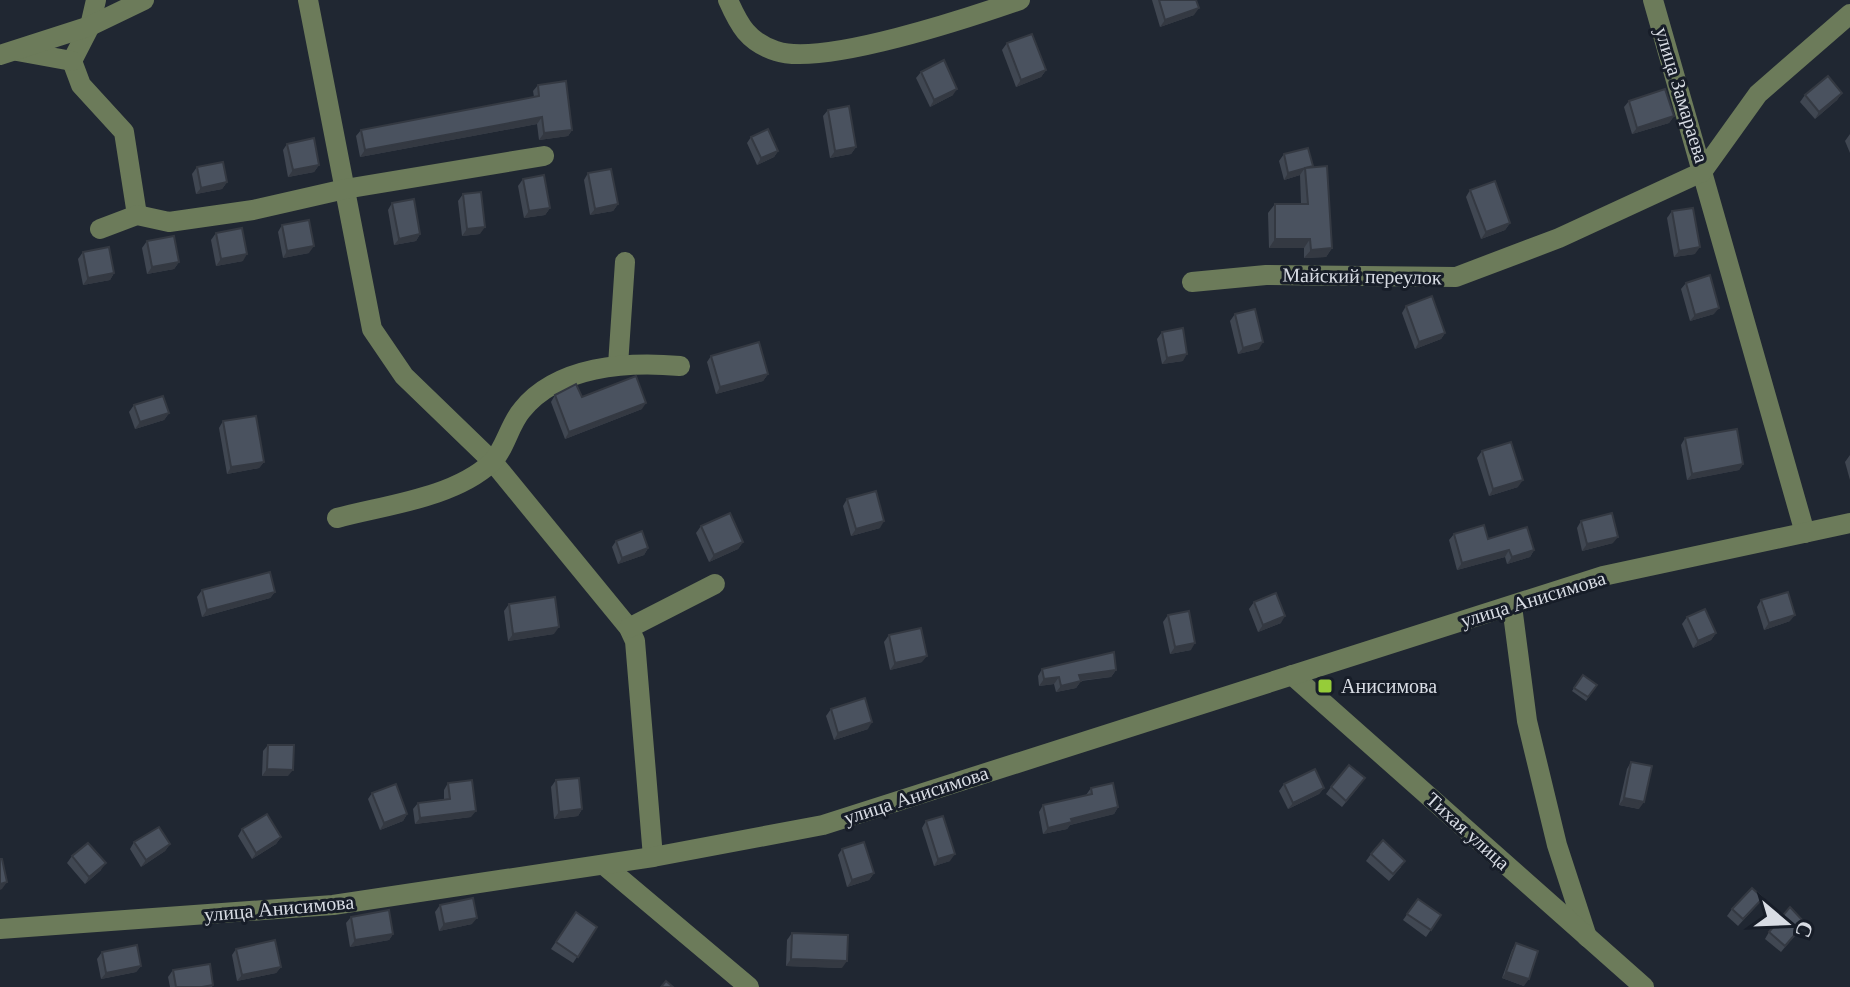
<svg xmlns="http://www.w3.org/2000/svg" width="1850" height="987" font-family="Georgia,serif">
<rect width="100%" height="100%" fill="#202732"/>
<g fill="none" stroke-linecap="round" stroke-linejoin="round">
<!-- minor -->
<g stroke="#6c7b5a" stroke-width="20">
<path d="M96,0l-6,26 -18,35 9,24 43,47 13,83"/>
<path d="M308,0l64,329 32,47 89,86 136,166 6,13 18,216"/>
<path d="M728,0c11,25 20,42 48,51 46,16 195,-34 244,-51"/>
<path d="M1653,0l152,533"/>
<path d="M17,51l55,10"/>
<path d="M0,55l90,-29 54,-26"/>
<path d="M100,229l37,-14 32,7 84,-12 92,-21 199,-33"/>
<path d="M1192,282l74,-7 190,2 103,-39 143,-66 56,-78 92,-80"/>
<path d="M618,365l7,-103"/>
<path d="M337,518c48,-13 116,-20 154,-55 14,-13 18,-38 31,-53 35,-44 105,-49 158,-44"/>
<path d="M1512,606l15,115 30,124 30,92"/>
<path d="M629,628l86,-44"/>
<path d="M1292,675l352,312"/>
<path d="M604,865l145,122"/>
<path d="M0,929l333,-24 320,-48 170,-32 780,-249 247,-53"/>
</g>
</g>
<!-- wall -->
<g fill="#404752">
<path d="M1152,0h44l-2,15 -34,12z"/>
<path d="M1007,43l39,27 -5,7 -25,10 -14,-37z"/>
<path d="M921,72l32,23 -23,12 -14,-29z"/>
<path d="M538,85l34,45 -4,6 -29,4 -2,-16 -177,33 -4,-21 5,-6 173,-33 -1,-6z"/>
<path d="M1842,93l-5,7 -22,19 -15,-17 5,-7z"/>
<path d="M1629,101l45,15 -5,7 -37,11 -8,-27z"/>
<path d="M828,110l28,37 -5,7 -21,4 -7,-42z"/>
<path d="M1850,134v19l-5,-12z"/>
<path d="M751,137l27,14 -4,6 -17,8 -10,-22z"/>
<path d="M287,144l32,21 -5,7 -26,5 -5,-27z"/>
<path d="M1308,148l24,100 -6,9 -22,1v-10h-35l-1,-35 7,-9h26l-1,-29 -16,5 -5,-19 5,-7z"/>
<path d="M197,167l30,15 -5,7 -26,5 -4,-20z"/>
<path d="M588,173l30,31 -5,7 -23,4 -6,-35z"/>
<path d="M523,179l27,29 -5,7 -21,3 -6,-32z"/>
<path d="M1470,190l40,33 -5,7 -24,9 -15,-42z"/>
<path d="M463,194l17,40 -18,2 -4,-35z"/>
<path d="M392,203l28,31 -4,7 -22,4 -6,-35z"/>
<path d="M1672,211l23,43 -21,3 -7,-39z"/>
<path d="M282,225l27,28 -26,5 -5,-26z"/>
<path d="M216,233l27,28 -27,5 -5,-26z"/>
<path d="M147,241l32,21 -5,7 -27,5 -5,-26z"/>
<path d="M83,252l31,21 -4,7 -27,5 -5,-26z"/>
<path d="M1686,283l28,31 -24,7 -9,-32z"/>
<path d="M1406,306l39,27 -4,6 -26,10 -13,-36z"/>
<path d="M1235,314l24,35 -21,5 -8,-33z"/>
<path d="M1162,332l21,29 -21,3 -5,-25z"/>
<path d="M711,356l57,18 -5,7 -47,13 -9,-32z"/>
<path d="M555,395l27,2 60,12 -77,30 -14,-37z"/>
<path d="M134,405l35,8 -5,7 -29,9 -6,-17z"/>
<path d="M223,421l41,41 -5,6 -32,6 -8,-46z"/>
<path d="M1685,438l58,26 -4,6 -52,10 -6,-35z"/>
<path d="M1482,451l36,36 -29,9 -12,-38z"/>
<path d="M1850,455v25l-5,-18z"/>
<path d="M847,499l33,29 -29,8 -8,-30z"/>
<path d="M1581,521l32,22 -31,8 -5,-23z"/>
<path d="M701,526l42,16 -5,7 -29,13 -13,-29z"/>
<path d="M1454,534l34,5 46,11 -4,7 -23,7 -2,-7 -48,13 -8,-30z"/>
<path d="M616,541l32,7 -4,7 -26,9 -6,-17z"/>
<path d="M202,590l73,2 -5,6 -68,19 -5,-20z"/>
<path d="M1761,600l29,21 -26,9 -7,-23z"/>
<path d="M1254,602l27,21 -23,9 -9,-23z"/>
<path d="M509,604l45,30 -46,7 -4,-30z"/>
<path d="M1168,615l23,35 -21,4 -7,-32z"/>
<path d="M1687,617l29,16 -5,7 -18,8 -11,-24z"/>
<path d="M889,635l33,27 -32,8 -6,-28z"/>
<path d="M1042,669l74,1 -5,7 -30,4 -5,7 -20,4 -2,-8 -15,2 -1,-10z"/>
<path d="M1583,675l14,10 -11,16 -14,-10z"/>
<path d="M831,709l37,20 -34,11 -8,-24z"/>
<path d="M268,745l20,31h-26l1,-25z"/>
<path d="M1631,762l8,47 -20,-4 8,-36z"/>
<path d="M556,780l26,29 -4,7 -24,3 -3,-32z"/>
<path d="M448,783l23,34 -56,7 -2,-15 5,-6 26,-4v-9z"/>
<path d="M1284,784l40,4 -5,6 -31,15 -9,-18z"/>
<path d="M1360,785l-18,22 -16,-13 5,-7z"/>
<path d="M1091,788l27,19 -4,7 -44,11 -3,4 -24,5 -4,-22 4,-7 43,-10z"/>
<path d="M372,793l35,21 -4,7 -23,9 -12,-31z"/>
<path d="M926,821l24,40 -16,5 -12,-38z"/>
<path d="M242,829l39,8 -5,7 -24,15 -14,-23z"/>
<path d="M134,842l36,2 -5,7 -24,16 -11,-18z"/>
<path d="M842,849l32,24 -5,7 -22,7 -9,-32z"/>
<path d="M1371,854l30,13 -12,14 -23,-20z"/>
<path d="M72,856l29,14 -16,14 -18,-21z"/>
<path d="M1418,899l23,16 -15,22 -23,-17z"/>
<path d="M1758,904l-20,22 -11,-10 5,-7z"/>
<path d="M440,905l32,19 -33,7 -4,-19z"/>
<path d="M576,912l21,15 -24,36 -22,-14z"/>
<path d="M351,917l42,17 -4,6 -39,7 -4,-24z"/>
<path d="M1805,923l-24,29 -16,-13 4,-7z"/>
<path d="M792,933l50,35 -56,-2 1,-26z"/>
<path d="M1516,943l8,43 -22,-8 10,-28z"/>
<path d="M236,949l45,18 -5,6 -39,8 -5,-26z"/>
<path d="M102,952l39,14 -5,6 -35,7 -4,-20z"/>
<path d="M173,970l40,15 -1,2h-42l-2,-10z"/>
</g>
<!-- shaded-wall -->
<g fill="#343942">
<path d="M1199,8l-5,7 -34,12 5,-7z"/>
<path d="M1046,70l-5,7 -25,10 5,-7z"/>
<path d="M957,89l-4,6 -23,12 4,-7z"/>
<path d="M1842,93l-5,7 -22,19 4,-7z"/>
<path d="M1674,116l-5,7 -37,11 5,-6z"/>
<path d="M542,117l-5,7 -177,33 5,-7z"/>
<path d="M572,130l-4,6 -29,4 5,-7z"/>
<path d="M856,147l-5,7 -21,4 5,-7z"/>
<path d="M778,151l-4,6 -17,8 4,-7z"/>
<path d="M319,165l-5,7 -26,5 5,-7z"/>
<path d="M1304,169l-4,6 -16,5 4,-7z"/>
<path d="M227,182l-5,7 -26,5 5,-6z"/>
<path d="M618,204l-5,7 -23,4 5,-6z"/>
<path d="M550,208l-5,7 -21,3 5,-7z"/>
<path d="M1510,223l-5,7 -24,9 5,-7z"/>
<path d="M485,227l-5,7 -18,2 5,-7z"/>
<path d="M420,234l-4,7 -22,4 5,-6z"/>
<path d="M1275,239h35l-6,9h-35z"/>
<path d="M314,246l-5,7 -26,5 4,-7z"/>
<path d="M1700,247l-5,7 -21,3 5,-6z"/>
<path d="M1332,248l-6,9 -22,1 7,-8z"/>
<path d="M247,254l-4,7 -27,5 5,-7z"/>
<path d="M179,262l-5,7 -27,5 5,-7z"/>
<path d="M114,273l-4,7 -27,5 5,-7z"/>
<path d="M1719,308l-5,6 -24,7 5,-6z"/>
<path d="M1445,333l-4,6 -26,10 4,-7z"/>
<path d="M1263,342l-4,7 -21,5 5,-6z"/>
<path d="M1187,354l-4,7 -21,3 5,-6z"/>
<path d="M768,374l-5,7 -47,13 4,-7z"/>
<path d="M646,403l-4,6 -77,30 4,-7z"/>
<path d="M169,413l-5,7 -29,9 5,-7z"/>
<path d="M264,462l-5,6 -32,6 4,-7z"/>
<path d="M1743,464l-4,6 -52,10 5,-6z"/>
<path d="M1523,480l-5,7 -29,9 4,-7z"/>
<path d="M884,521l-4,7 -29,8 5,-7z"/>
<path d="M1618,537l-5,6 -31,8 5,-7z"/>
<path d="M743,542l-5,7 -29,13 5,-7z"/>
<path d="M648,548l-4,7 -26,9 4,-6z"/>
<path d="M1509,550l-4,7 -48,13 5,-7z"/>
<path d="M1534,550l-4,7 -23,7 5,-7z"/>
<path d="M275,592l-5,6 -68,19 5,-7z"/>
<path d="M1795,615l-5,6 -26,9 5,-7z"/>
<path d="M1285,616l-4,7 -23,9 5,-7z"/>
<path d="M559,627l-5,7 -46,7 5,-7z"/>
<path d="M1716,633l-5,7 -18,8 5,-7z"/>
<path d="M1195,643l-4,7 -21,4 5,-7z"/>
<path d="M927,656l-5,6 -32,8 5,-7z"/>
<path d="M1116,670l-5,7 -36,4 4,-6z"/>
<path d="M1059,677l-5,7 -15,2 5,-7z"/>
<path d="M1081,681l-5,7 -20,4 5,-6z"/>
<path d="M872,722l-4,7 -34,11 4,-7z"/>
<path d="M267,769l26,1 -5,6h-26z"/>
<path d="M1324,788l-5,6 -31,15 5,-6z"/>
<path d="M1624,798l20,4 -5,7 -20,-4z"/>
<path d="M1118,807l-4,7 -44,11 -3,4 -24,5 5,-6 23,-9z"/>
<path d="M582,809l-4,7 -24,3 5,-7z"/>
<path d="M476,811l-5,6 -56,7 5,-6z"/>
<path d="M407,814l-4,7 -23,9 4,-7z"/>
<path d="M281,837l-5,7 -24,15 4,-6z"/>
<path d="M170,844l-5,7 -24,16 5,-7z"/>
<path d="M955,854l-5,7 -16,5 4,-7z"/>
<path d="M106,863l-5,7 -16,14 4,-7z"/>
<path d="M874,873l-5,7 -22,7 5,-7z"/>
<path d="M7,882l-5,7 -2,1v-6z"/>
<path d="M477,918l-5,6 -33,7 5,-7z"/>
<path d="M393,934l-4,6 -39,7 5,-7z"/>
<path d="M791,959l56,2 -5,7 -56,-2z"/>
<path d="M141,966l-5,6 -35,7 5,-6z"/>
<path d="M281,967l-5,6 -39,8 5,-6z"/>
<path d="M1506,972l23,7 -5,7 -22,-8z"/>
</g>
<!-- building -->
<g fill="#4a525f" stroke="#343942" stroke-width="2">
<path d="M1159,0h37l3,8 -34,12z"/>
<path d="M1032,34l14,36 -25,10 -14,-37z"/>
<path d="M944,60l13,29 -23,11 -13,-28z"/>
<path d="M1828,76l14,17 -23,19 -14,-17z"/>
<path d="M566,81l6,49 -28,3 -2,-16 -177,33 -4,-20 178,-34 -1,-11z"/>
<path d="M1665,89l9,27 -37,12 -8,-27z"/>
<path d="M849,106l7,41 -21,4 -7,-41z"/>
<path d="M768,129l10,22 -17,7 -10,-21z"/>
<path d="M314,138l5,27 -26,5 -6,-26z"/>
<path d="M1308,148l5,18 -25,7 -4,-19z"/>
<path d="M223,162l4,20 -26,6 -4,-21z"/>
<path d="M1327,166l5,82 -21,2 -1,-11h-35v-35h33l-3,-36z"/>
<path d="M611,169l7,35 -23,5 -7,-36z"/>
<path d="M544,175l6,33 -21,3 -6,-32z"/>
<path d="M1495,181l15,42 -24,9 -16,-42z"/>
<path d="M481,192l4,35 -18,2 -4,-35z"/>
<path d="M414,199l6,35 -21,5 -7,-36z"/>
<path d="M1693,208l7,39 -21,4 -7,-40z"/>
<path d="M309,220l5,26 -27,5 -5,-26z"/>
<path d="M242,228l5,26 -26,5 -5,-26z"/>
<path d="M174,236l5,26 -27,5 -5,-26z"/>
<path d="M109,247l5,26 -26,5 -5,-26z"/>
<path d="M1710,275l9,33 -24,7 -9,-32z"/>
<path d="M1432,296l13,37 -26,9 -13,-36z"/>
<path d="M1255,309l8,33 -20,6 -8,-34z"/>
<path d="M1183,328l4,26 -20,4 -5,-26z"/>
<path d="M759,342l9,32 -48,13 -9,-31z"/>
<path d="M636,376l10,27 -77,29 -14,-37 21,-11 6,13z"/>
<path d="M163,396l6,17 -29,9 -6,-17z"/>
<path d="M256,416l8,46 -33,5 -8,-46z"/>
<path d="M1737,429l6,35 -51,10 -7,-36z"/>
<path d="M1511,442l12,38 -30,9 -11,-38z"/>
<path d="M876,491l8,30 -28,8 -9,-30z"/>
<path d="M730,513l13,29 -29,13 -13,-29z"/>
<path d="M1612,513l6,24 -31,7 -6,-23z"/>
<path d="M1484,525l4,14 39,-12 7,23 -22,7 -3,-7 -47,13 -8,-29z"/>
<path d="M642,531l6,17 -26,10 -6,-17z"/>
<path d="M270,572l5,20 -68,18 -5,-20z"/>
<path d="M1788,592l7,23 -26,8 -8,-23z"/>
<path d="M1276,593l9,23 -22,9 -9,-23z"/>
<path d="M555,597l4,30 -46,7 -4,-30z"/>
<path d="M1705,609l11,24 -18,8 -11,-24z"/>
<path d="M1189,611l6,32 -20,4 -7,-32z"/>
<path d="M921,628l6,28 -32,7 -6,-28z"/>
<path d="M1114,652l2,18 -37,5 2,6 -20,5 -2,-9 -15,2 -2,-10z"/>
<path d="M1583,675l14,10 -9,12 -14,-9z"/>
<path d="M865,698l7,24 -34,11 -7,-24z"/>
<path d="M268,745h26l-1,25 -26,-1z"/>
<path d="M1631,762l21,4 -8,36 -20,-4z"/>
<path d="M1349,765l16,13 -19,23 -15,-14z"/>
<path d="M1315,769l9,19 -31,15 -9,-19z"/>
<path d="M579,778l3,31 -23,3 -3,-32z"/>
<path d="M472,780l4,31 -56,7 -2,-15 32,-4 -2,-16z"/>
<path d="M1113,783l5,24 -47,12 1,3 -24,6 -5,-23 49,-11 -1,-6z"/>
<path d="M396,784l11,30 -23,9 -12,-30z"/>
<path d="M267,814l14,23 -25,16 -14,-24z"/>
<path d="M943,816l12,38 -17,5 -12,-38z"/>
<path d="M159,827l11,17 -24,16 -12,-18z"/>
<path d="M1383,840l22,21 -12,13 -22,-20z"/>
<path d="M864,842l10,31 -22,7 -10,-31z"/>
<path d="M88,843l18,20 -17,14 -17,-21z"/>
<path d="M0,859h2l5,23 -7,2z"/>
<path d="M1752,888l11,10 -20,21 -11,-10z"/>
<path d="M473,898l4,20 -33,6 -4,-19z"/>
<path d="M1418,899l23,16 -10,15 -24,-16z"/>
<path d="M1790,907l15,16 -20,23 -16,-14z"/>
<path d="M389,910l4,24 -38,6 -4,-23z"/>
<path d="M576,912l21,15 -19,30 -22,-15z"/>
<path d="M792,933l56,2 -1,26 -56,-2z"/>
<path d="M275,940l6,27 -39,8 -6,-26z"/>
<path d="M1516,943l22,8 -9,28 -23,-7z"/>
<path d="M137,945l4,21 -35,7 -4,-21z"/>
<path d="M210,964l3,21 -11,2h-26l-3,-17z"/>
<path d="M666,981l7,6h-12z"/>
</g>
<!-- markers -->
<rect fill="#96cc39" stroke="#171d28" stroke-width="3" x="1317" y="678" width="16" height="16" rx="4"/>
<g text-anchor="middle" stroke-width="6" stroke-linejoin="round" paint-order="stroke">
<!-- street labels -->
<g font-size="20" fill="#d8dce4" stroke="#171d28">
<text transform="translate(1682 95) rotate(73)" y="7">улица Замараева</text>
<text transform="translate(1362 276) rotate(1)" y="7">Майский переулок</text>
<text transform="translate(1533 599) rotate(-17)" y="7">улица Анисимова</text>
<text transform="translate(916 795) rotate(-18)" y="7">улица Анисимова</text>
<text transform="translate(1468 831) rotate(42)" y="7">Тихая улица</text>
<text transform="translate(279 908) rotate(-5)" y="7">улица Анисимова</text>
</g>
<!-- poi labels -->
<g font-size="20" fill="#d8dce4" stroke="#171d28" text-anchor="start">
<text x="1341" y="693">Анисимова</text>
</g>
</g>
<!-- north arrow -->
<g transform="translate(1786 923) rotate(109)" stroke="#171d28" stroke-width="6" paint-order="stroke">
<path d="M0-6L14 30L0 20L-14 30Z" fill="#d8dce4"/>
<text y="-12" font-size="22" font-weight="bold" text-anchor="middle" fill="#d8dce4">С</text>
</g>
</svg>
